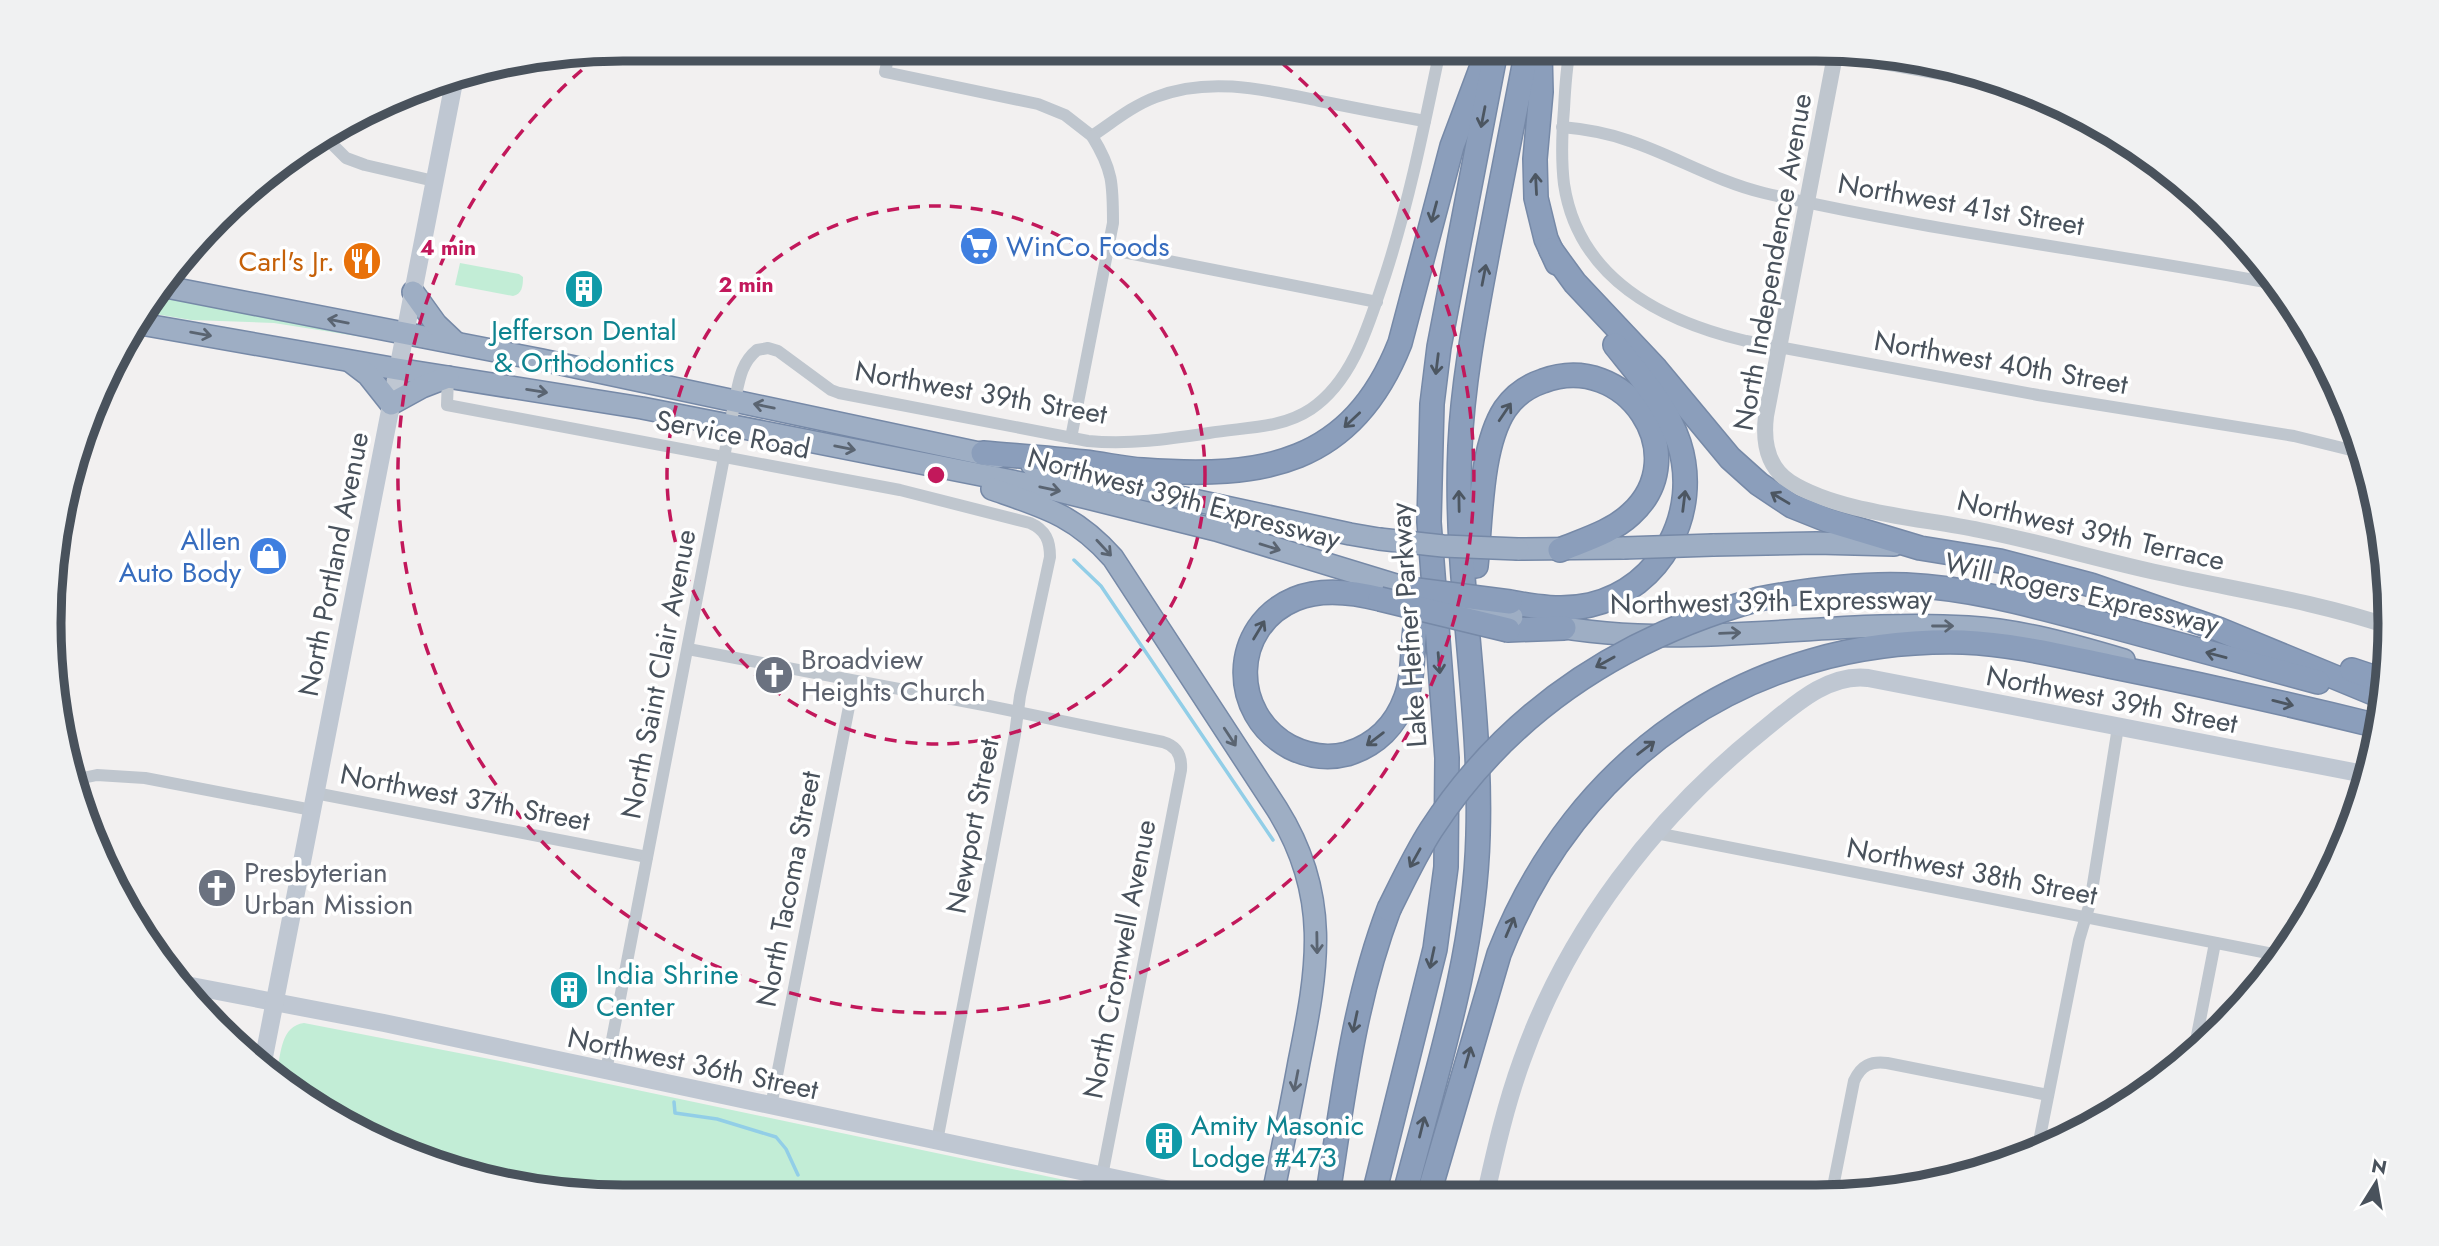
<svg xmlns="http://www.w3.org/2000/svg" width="2439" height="1246" font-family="Jost,sans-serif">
<rect width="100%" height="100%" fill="#f2f0f0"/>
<!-- green -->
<g fill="#c2edd6">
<path d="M460,263l59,11 4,3c0,9 -1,17 -10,19l-58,-11z"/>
<path d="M157,292l212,43 -6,2 -89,-14 -83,-3 -48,-8z"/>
<path d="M304,1023l196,38 631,133 -545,2 -111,-18 -106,-40 -92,-66c4,-19 4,-46 27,-49z"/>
</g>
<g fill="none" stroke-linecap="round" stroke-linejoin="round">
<!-- stream -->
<g stroke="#92cee7" stroke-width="3.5">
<path d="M1074,560l27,26 172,254"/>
<path d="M674,1102l1,11 42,6 59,18 10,12 12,26"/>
<path d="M811,1188l5,7"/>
</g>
<!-- trunk casing -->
<g stroke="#7689a7" stroke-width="24">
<g id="trunk">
<path d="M161,286l381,74 456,97"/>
<path d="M413,292l23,32 19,18"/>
<path d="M135,323l262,46 245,39 405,80 169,42 193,59"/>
<path d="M351,362l17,13 23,29 31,-17 26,-10"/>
<path d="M1032,465l318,69 29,5"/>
<path d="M992,489c52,18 83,26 121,69l164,251c54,86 41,159 22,253 -8,44 -17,88 -26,132"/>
<path d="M1713,545l103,-2 78,2"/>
<path d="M1518,549l106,-1"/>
<path d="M1548,625c139,27 280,-7 420,2 53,3 105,18 156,33"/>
</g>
</g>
<!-- motorway casing -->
<g stroke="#7689a7" stroke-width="26">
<g id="motorway">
<path d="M1540,50l1,42 -6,67 1,39 10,41 11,24"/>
<path d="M1551,250l24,33 81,86 74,89 29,26 33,22 35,14 93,28 80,13 91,24 127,44 165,68"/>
<path d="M983,453c34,3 68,5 101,9 20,2 39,7 59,8 119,9 209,-5 257,-127l52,-197 30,-80"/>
<path d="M1476,566c5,-46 4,-119 29,-157 9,-13 23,-23 38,-28 83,-31 153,74 88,133 -19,18 -47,26 -71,36"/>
<path d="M1380,599c-27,-7 -59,-11 -85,0 -65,27 -66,115 -5,148 18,9 38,12 57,7 29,-9 49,-29 59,-57 7,-18 6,-39 8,-58 1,-16 4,-32 6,-48"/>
<path d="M1759,599c48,-9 97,-16 147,-14 68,3 132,22 197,39 72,20 144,39 215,58"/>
<path d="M1510,602c26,5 53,9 80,3 72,-17 111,-93 89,-162 -12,-37 -40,-68 -64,-98"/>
<path d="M1508,630l56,-2"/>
<path d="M2352,670l33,11"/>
<path d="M1405,1193c30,-117 70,-236 73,-358 4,-130 -24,-259 -18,-389 3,-66 16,-131 28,-196 13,-67 26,-133 39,-200"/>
<path d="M1429,1193l70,-239c77,-197 251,-317 464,-312 49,2 98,14 146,24 90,18 180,38 269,60"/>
<path d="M1328,1194c15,-97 26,-193 61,-285"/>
<path d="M1374,1194l61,-245 11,-82 1,-109 -18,-236 3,-118 7,-57 57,-297"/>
</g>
</g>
<!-- minor -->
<g stroke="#bfc6ce" stroke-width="12">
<path d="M890,49l-5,23 153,32 27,11 27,21c21,-14 40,-30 64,-39 54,-21 110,-7 164,4 35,7 70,14 105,20"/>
<path d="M1570,50c-4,19 -5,39 -6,59 -2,24 -3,50 0,75 14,94 97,137 182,157l292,54 256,41 69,17"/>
<path d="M1806,50l207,37"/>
<path d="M1562,127c23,2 46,6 68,14 45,15 87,41 134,52 169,39 342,59 512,91"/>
<path d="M327,139l19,19 19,7 69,16"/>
<path d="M1108,249l269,53"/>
<path d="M448,377l-1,28 453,85 130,33c16,7 20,18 20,34l-30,139 -5,38 -78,407"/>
<path d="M1071,438l42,-215c0,-39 0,-53 -21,-87"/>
<path d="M688,649l301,57 174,36c14,4 19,14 18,28l-79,406"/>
<path d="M78,779l19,-4 48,3 167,32"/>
<path d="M315,793l332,64"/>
<path d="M1656,833l622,122"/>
<path d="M2194,1051l21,-108"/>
<path d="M606,1071l129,-671c4,-19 6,-37 22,-50l11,-2 10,3 53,39 8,3 249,48c42,4 81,-2 121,-8 36,-6 72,-4 102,-24 43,-29 58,-86 74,-133 24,-74 39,-149 55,-226"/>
<path d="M771,1106l83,-425"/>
<path d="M2037,1152l42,-212 11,-37 28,-176"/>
<path d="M1832,1192l22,-111c7,-16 17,-20 33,-18l161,32"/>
</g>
<!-- tertiary -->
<path stroke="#bfc6ce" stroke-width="16" d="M1836,50l-70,366c-3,25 1,51 24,66 49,31 132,36 189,48 61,12 121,30 181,43 76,17 154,28 228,53"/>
<!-- secondary -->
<g stroke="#bfc7d2" stroke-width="18">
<path d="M186,985l198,38 805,171"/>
<path d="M263,1062l192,-985"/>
<path d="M1486,1193c10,-45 20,-89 36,-133 46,-130 133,-243 240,-329 30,-24 65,-58 106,-53l501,97"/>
<path d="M1195,1194l14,-3 15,3"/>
</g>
<!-- trunk -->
<use href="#trunk" stroke="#9eaec4" stroke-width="21"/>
<!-- motorway -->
<use href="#motorway" stroke="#8b9ebb" stroke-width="23"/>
<!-- trunk-bridge casing -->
<g stroke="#7689a7" stroke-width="24" stroke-linecap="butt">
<g id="trunk-bridge">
<path d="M1379,539l64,7 75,3"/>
<path d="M1624,548l89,-3"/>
<path d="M1458,604l54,13"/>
</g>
</g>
<!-- motorway-bridge casing -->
<g stroke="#7689a7" stroke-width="26" stroke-linecap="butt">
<g id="motorway-bridge">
<path d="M1409,589l101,13"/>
<path d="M1380,599l128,31"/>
<path d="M1389,909c13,-26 26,-54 42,-79 78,-120 193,-193 328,-231"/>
</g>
</g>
<!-- trunk-bridge -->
<use href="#trunk-bridge" stroke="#9eaec4" stroke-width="21"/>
<!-- motorway-bridge -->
<use href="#motorway-bridge" stroke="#8b9ebb" stroke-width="23"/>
</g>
<!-- one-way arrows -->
<defs><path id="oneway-shaft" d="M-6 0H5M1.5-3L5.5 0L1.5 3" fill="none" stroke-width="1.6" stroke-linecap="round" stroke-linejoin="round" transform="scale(1.75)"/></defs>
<g stroke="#4c5661">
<use href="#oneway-shaft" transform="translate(1483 117) rotate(101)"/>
<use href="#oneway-shaft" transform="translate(1536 184) rotate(-93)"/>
<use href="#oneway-shaft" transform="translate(1434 212) rotate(105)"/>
<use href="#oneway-shaft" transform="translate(1484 275) rotate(-79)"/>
<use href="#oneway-shaft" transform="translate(1437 364) rotate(97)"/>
<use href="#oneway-shaft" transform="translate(1505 412) rotate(-56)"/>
<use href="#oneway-shaft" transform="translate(1352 420) rotate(137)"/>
<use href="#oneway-shaft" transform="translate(1780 498) rotate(-149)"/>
<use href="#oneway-shaft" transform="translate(1459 501) rotate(-91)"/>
<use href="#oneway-shaft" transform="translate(1684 501) rotate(-83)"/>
<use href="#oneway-shaft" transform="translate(1259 630) rotate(-59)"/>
<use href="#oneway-shaft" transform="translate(2216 655) rotate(-165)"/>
<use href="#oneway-shaft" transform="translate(1605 662) rotate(151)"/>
<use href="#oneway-shaft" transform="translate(1439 663) rotate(85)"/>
<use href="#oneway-shaft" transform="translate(2283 703) rotate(14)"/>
<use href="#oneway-shaft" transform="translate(1375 739) rotate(143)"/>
<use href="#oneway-shaft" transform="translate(1646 748) rotate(-37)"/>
<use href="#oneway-shaft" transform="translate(1415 858) rotate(119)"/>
<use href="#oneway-shaft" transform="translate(1510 927) rotate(-67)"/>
<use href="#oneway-shaft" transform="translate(1432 958) rotate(102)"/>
<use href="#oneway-shaft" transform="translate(1355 1022) rotate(102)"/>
<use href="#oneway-shaft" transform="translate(1468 1057) rotate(-74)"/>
<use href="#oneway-shaft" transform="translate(1422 1127) rotate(-76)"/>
</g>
<g stroke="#5a6471">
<use href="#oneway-shaft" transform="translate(338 321) rotate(-169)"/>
<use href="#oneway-shaft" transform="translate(201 334) rotate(10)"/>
<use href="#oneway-shaft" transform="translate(537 391) rotate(9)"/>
<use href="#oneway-shaft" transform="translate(764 406) rotate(-168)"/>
<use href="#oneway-shaft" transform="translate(845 448) rotate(11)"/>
<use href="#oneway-shaft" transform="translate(1050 489) rotate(12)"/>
<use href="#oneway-shaft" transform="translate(1270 547) rotate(17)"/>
<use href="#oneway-shaft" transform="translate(1104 548) rotate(47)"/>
<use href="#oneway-shaft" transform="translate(1943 626)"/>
<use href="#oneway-shaft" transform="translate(1730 633) rotate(-2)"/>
<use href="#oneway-shaft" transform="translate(1230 737) rotate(57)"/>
<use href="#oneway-shaft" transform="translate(1317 943) rotate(89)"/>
<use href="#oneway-shaft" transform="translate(1296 1081) rotate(101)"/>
</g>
<!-- distance rings -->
<g fill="none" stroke="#c2185b" stroke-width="3.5" stroke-dasharray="12 9">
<circle cx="936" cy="475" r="269"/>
<path d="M1267 51A538 538 0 1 1 601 54"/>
</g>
<!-- icons -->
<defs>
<g id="supermarket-disc" transform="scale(2.0125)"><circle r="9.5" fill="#3f7fe0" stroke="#fff"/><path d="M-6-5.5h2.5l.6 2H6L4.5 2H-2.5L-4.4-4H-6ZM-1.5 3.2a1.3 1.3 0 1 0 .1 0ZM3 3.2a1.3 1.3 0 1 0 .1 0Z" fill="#fff"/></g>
<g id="restaurant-disc" transform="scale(2.0125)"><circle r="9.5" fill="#e8710a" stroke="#fff"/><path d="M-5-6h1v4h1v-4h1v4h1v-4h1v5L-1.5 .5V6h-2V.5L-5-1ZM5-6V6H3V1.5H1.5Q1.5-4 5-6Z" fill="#fff"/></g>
<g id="building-disc" transform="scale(2.0125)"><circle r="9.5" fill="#0f9aa8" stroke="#fff"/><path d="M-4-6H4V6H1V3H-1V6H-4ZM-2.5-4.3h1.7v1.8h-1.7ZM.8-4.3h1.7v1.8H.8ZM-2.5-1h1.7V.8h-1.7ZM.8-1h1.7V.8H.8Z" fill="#fff"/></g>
<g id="shop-disc" transform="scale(2.0125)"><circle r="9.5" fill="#3f7fe0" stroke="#fff"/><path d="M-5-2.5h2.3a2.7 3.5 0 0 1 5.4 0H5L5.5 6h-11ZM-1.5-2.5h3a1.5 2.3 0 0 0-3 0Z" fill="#fff"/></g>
<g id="church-disc" transform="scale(2.0125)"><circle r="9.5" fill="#6b7280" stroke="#fff"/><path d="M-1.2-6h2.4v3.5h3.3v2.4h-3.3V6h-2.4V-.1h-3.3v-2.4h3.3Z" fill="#fff"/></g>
</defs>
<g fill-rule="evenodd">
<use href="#supermarket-disc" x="979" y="246"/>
<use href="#restaurant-disc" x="362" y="261"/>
<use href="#building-disc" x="584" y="289"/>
<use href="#shop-disc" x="268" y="556"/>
<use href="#church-disc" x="774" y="675"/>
<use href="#church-disc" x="217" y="888"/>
<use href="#building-disc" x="569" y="990"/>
<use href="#building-disc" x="1164" y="1141"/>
</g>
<g text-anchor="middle" stroke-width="7" stroke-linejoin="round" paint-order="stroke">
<!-- street labels -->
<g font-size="28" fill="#49525c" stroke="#fff">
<text transform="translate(1961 204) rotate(10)" y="10">Northwest 41st Street</text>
<text transform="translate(1772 262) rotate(-80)" y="10">North Independence Avenue</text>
<text transform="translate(2001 362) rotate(10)" y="10">Northwest 40th Street</text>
<text transform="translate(981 392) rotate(10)" y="10">Northwest 39th Street</text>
<text transform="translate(733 434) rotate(11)" y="10">Service Road</text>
<text transform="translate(1184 498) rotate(15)" y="10">Northwest 39th Expressway</text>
<text transform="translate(2091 530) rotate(13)" y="10">Northwest 39th Terrace</text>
<text transform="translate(333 564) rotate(-79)" y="10">North Portland Avenue</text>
<text transform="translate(2082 593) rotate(13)" y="10">Will Rogers Expressway</text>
<text transform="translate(1771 601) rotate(-1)" y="10">Northwest 39th Expressway</text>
<text transform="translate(1408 625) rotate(-94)" y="10">Lake Hefner Parkway</text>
<text transform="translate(658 674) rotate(-79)" y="10">North Saint Clair Avenue</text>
<text transform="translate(2112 699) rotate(11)" y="10">Northwest 39th Street</text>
<text transform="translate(465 797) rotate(11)" y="10">Northwest 37th Street</text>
<text transform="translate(972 826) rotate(-79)" y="10">Newport Street</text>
<text transform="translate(1972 871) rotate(11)" y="10">Northwest 38th Street</text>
<text transform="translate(788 889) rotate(-79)" y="10">North Tacoma Street</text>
<text transform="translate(1119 959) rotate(-79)" y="10">North Cromwell Avenue</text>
<text transform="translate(693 1063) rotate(12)" y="10">Northwest 36th Street</text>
</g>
<!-- shop labels -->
<g font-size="28" fill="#366cbe" stroke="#fff" text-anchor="start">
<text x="1006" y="256">WinCo Foods</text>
<text x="241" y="550" text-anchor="end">Allen<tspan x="241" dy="32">Auto Body</tspan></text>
</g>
<!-- food labels -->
<g font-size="28" fill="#c56008" stroke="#fff" text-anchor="end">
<text x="335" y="271">Carl's Jr.</text>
</g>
<!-- culture labels -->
<g font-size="28" fill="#0d838f" stroke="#fff" text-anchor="start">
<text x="584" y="340" text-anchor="middle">Jefferson Dental<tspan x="584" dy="32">&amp; Orthodontics</tspan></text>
<text x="596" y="984">India Shrine<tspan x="596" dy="32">Center</tspan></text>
<text x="1191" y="1135">Amity Masonic<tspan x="1191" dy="32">Lodge #473</tspan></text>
</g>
<!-- worship labels -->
<g font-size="28" fill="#5b616d" stroke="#fff" text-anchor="start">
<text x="801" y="669">Broadview<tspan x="801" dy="32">Heights Church</tspan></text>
<text x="244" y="882">Presbyterian<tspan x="244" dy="32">Urban Mission</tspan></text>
</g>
</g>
<!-- crop -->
<path d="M0 0H2439V1246H0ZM623 61H1816A562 562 0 0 1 2378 623V623A562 562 0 0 1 1816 1185H623A562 562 0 0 1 61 623V623A562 562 0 0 1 623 61Z" fill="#f0f1f2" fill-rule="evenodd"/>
<path fill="none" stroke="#49525c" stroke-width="9" d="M623 61H1816A562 562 0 0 1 2378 623V623A562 562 0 0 1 1816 1185H623A562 562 0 0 1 61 623V623A562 562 0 0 1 623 61Z"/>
<circle cx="936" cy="475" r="10" fill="#c2185b" stroke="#fff" stroke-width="3.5"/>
<g font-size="21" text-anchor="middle" font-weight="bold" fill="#c2185b" stroke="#fff" stroke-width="7" stroke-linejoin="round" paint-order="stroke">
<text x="448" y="255">4 min</text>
<text x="746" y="292">2 min</text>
</g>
<!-- north arrow -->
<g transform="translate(2376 1183) rotate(11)" stroke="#ffffff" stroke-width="5" paint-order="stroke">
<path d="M0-5L12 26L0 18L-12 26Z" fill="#49525c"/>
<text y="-10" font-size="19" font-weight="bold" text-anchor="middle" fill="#49525c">N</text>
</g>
</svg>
